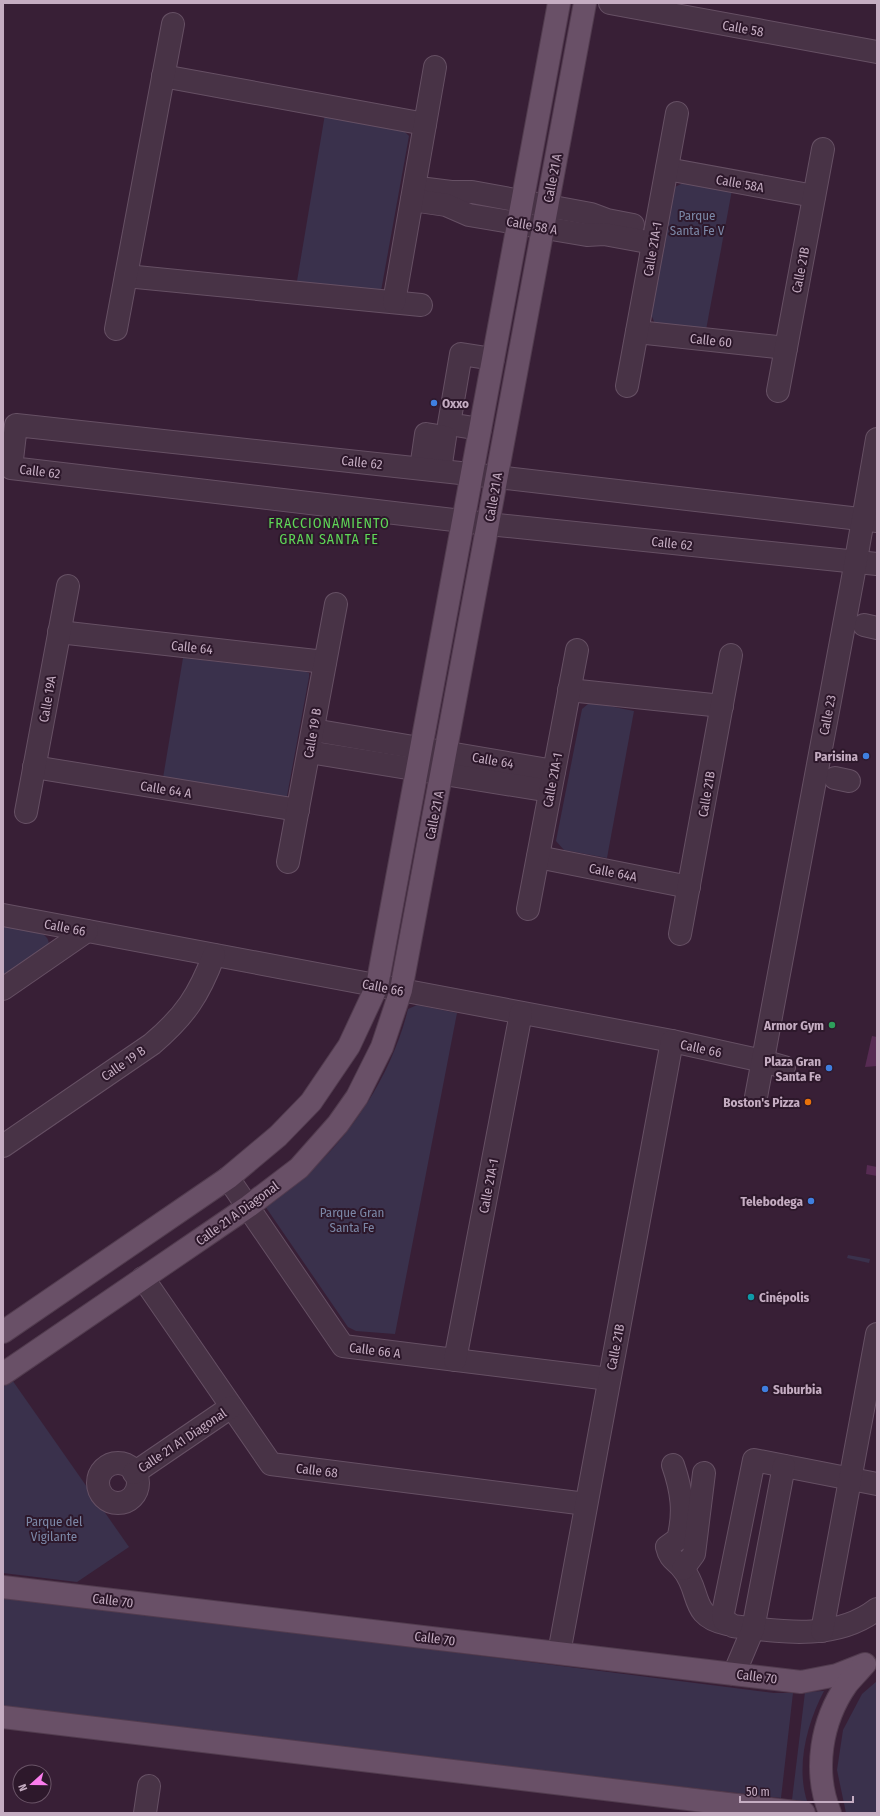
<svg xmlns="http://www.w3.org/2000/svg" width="880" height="1816" font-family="'Fira Sans Condensed',sans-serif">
<rect width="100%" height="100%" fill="#381f36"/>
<!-- green -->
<g fill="#3a314c">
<path d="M325,114l78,16 6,6 -28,155 -85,-4z"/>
<path d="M683,183l49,7 -26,140 -51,-6 -4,-10 24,-127z"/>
<path d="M183,658l118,12 8,3v4l-22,119 -3,2 -121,-20z"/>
<path d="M594,703l40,8 -27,147 -43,-8 -8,-9 26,-132 6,-5z"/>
<path d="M3,926l40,8c5,4 7,8 5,14l-45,33z"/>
<path d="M417,1005l40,8 -62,321 -39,-3 -8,-4 -83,-121c13,-10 28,-20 41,-31 48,-42 87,-104 102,-166z"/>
<path d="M848,1255l22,4 -1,4 -22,-5z"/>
<path d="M10,1377l119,170 -52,35 -74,-9v-191z"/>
<path d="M3,1595l771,98h19l-12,105 -778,-90z"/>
<path d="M877,1681v132h-31l-9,-43 6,-40 19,-36z"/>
<path d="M824,1691c-17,32 -29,77 -16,113l-16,-4 13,-108z"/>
</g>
<!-- water -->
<g fill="#572b53">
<path d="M872,1036l5,1v29l-12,1z"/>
<path d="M867,1165l10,2v9l-11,-2z"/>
</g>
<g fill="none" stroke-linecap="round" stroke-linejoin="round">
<!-- minor casing -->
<g stroke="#665064" stroke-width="24">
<g id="minor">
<path d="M610,3l267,49"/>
<path d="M163,76l262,48"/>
<path d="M667,169l147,27"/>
<path d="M427,189l24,3h21l119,22 16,6 26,5"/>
<path d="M412,200l34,5 23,10 118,20 17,-1 49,9"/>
<path d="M126,276l295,29"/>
<path d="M394,302l41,-235"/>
<path d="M116,329l57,-305"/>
<path d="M637,332l149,16"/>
<path d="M627,386l50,-273"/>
<path d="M778,391l45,-242"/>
<path d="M480,429l-31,-5 12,-70 32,5"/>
<path d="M421,468l5,-34 19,3 -5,33"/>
<path d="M877,521l-380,-44 -481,-52 -5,43 477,56 389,40"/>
<path d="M864,625l13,3"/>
<path d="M59,632l266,30"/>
<path d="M569,690l153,16"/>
<path d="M313,730l241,41"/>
<path d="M309,752l241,39"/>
<path d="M34,767l264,43"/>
<path d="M835,778l14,3"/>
<path d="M26,812l42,-226"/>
<path d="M538,857l151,30"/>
<path d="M288,862l48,-258"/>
<path d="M528,909l49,-259"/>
<path d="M3,915l669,126 91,20 21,6"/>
<path d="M680,934l51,-279"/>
<path d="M3,989l84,-58"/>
<path d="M756,1097l97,-520 24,-138"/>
<path d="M3,1146l149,-102c33,-28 47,-49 62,-89"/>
<path d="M228,1178l115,168 266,33"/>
<path d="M143,1278l128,186 315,40"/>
<path d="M455,1360l66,-347"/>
<circle cx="118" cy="1483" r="20"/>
<path d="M673,1465c9,26 12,48 5,74l-11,8c3,13 9,13 16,22 19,24 6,47 44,55"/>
<path d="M134,1473l97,-66"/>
<path d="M877,1484l-123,-24 -31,153 1,7 9,6c48,6 103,15 144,-17"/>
<path d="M683,1569l11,-15 10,-81"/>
<path d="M822,1631l55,-297"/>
<path d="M559,1653l113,-612"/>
<path d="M734,1674l19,-45 31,-163"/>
<path d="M145,1813l4,-27"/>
</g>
</g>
<!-- major casing -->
<g stroke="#523c4f" stroke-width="24">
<g id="major">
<path d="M3,1332l225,-154 50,-42 33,-34 38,-56 28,-60 182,-983"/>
<path d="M3,1374l246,-168 50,-38 39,-44 19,-27 25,-50 19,-57 184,-987"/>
<path d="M3,1587l798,95 36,-7 28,-11"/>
<path d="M3,1717l801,96"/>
<path d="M830,1813c-17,-42 -9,-92 17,-129 5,-6 11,-12 16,-18"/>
</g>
</g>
<!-- minor -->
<use href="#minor" stroke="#483346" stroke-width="22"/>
<!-- major -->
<use href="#major" stroke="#695067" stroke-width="22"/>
</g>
<!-- markers -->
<g fill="#3f7fe0" stroke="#2d182b" stroke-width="1.5">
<circle cx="434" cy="403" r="4"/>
<circle cx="866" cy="756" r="4"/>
<circle cx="829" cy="1068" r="4"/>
<circle cx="811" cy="1201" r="4"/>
<circle cx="765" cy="1389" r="4"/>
</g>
<circle fill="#2e9e5b" stroke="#2d182b" stroke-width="1.5" cx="832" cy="1025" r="4"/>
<circle fill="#e8710a" stroke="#2d182b" stroke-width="1.5" cx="808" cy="1102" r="4"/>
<circle fill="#0f9aa8" stroke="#2d182b" stroke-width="1.5" cx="751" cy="1297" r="4"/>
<g text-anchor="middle" stroke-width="4" stroke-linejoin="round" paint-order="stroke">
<!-- street labels -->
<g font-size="13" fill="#c5adc2" stroke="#2d182b">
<text transform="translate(743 28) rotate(10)" y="5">Calle 58</text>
<text transform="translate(552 178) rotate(-79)" y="5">Calle 21 A</text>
<text transform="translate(740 183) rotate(10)" y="5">Calle 58A</text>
<text transform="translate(532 225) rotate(10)" y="5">Calle 58 A</text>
<text transform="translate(652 249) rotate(-80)" y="5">Calle 21A-1</text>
<text transform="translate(800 270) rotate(-79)" y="5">Calle 21B</text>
<text transform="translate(711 340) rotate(6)" y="5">Calle 60</text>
<text transform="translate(362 462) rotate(6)" y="5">Calle 62</text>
<text transform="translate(40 471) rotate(7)" y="5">Calle 62</text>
<text transform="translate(493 497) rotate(-80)" y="5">Calle 21 A</text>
<text transform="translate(672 543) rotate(6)" y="5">Calle 62</text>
<text transform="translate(192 647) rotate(6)" y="5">Calle 64</text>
<text transform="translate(47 699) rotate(-80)" y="5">Calle 19A</text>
<text transform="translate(827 715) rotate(-79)" y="5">Calle 23</text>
<text transform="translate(312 733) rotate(-80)" y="5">Calle 19 B</text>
<text transform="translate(493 760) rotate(10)" y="5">Calle 64</text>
<text transform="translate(552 780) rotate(-79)" y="5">Calle 21A-1</text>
<text transform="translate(166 789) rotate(9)" y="5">Calle 64 A</text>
<text transform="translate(706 794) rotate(-80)" y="5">Calle 21B</text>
<text transform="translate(434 815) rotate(-79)" y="5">Calle 21 A</text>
<text transform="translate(613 872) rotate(11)" y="5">Calle 64A</text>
<text transform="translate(65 927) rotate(11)" y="5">Calle 66</text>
<text transform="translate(383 987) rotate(11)" y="5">Calle 66</text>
<text transform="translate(701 1048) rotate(12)" y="5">Calle 66</text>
<text transform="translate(123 1063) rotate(-35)" y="5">Calle 19 B</text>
<text transform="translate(488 1186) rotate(-79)" y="5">Calle 21A-1</text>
<text transform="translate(237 1213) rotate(-36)" y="5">Calle 21 A Diagonal</text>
<text transform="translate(615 1347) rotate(-79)" y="5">Calle 21B</text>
<text transform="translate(375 1350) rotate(7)" y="5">Calle 66 A</text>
<text transform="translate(182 1440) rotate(-34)" y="5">Calle 21 A1 Diagonal</text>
<text transform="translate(317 1470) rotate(7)" y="5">Calle 68</text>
<text transform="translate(113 1600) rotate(7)" y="5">Calle 70</text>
<text transform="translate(435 1638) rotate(7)" y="5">Calle 70</text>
<text transform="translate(757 1676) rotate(7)" y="5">Calle 70</text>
</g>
<!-- park labels -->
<g font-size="13" fill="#7b87a6" stroke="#2d182b">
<text x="697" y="220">Parque<tspan x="697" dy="15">Santa Fe V</tspan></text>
<text x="352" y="1217">Parque Gran<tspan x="352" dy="15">Santa Fe</tspan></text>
<text x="54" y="1526">Parque del<tspan x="54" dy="15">Vigilante</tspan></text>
</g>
<!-- poi labels -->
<g font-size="13" font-weight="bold" fill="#c5adc2" stroke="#2d182b" text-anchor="end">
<text x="442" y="408" text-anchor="start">Oxxo</text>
<text x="858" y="761">Parisina</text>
<text x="824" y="1030">Armor Gym</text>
<text x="821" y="1066">Plaza Gran<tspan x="821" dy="15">Santa Fe</tspan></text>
<text x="800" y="1107">Boston's Pizza</text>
<text x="803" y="1206">Telebodega</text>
<text x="759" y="1302" text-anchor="start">Cinépolis</text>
<text x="773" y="1394" text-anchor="start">Suburbia</text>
</g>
<!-- neighbourhood labels -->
<g font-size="14" letter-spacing="1" fill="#5fd757" stroke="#2d182b">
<text x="329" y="528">FRACCIONAMIENTO<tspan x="329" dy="16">GRAN SANTA FE</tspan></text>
</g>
</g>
<!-- border -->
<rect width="880" height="1816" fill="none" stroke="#c5adc2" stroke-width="8"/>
<!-- north arrow -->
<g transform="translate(32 1784) rotate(249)"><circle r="19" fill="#2d182b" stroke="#6a5467"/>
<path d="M0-3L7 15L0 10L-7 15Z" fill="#fb7ced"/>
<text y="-6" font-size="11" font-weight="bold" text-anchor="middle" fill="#c5adc2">N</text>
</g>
<!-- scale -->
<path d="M740 1796v6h113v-6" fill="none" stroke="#c5adc2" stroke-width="2"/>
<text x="746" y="1796" font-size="12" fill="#c5adc2" stroke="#2d182b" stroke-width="3" paint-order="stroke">50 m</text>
</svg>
